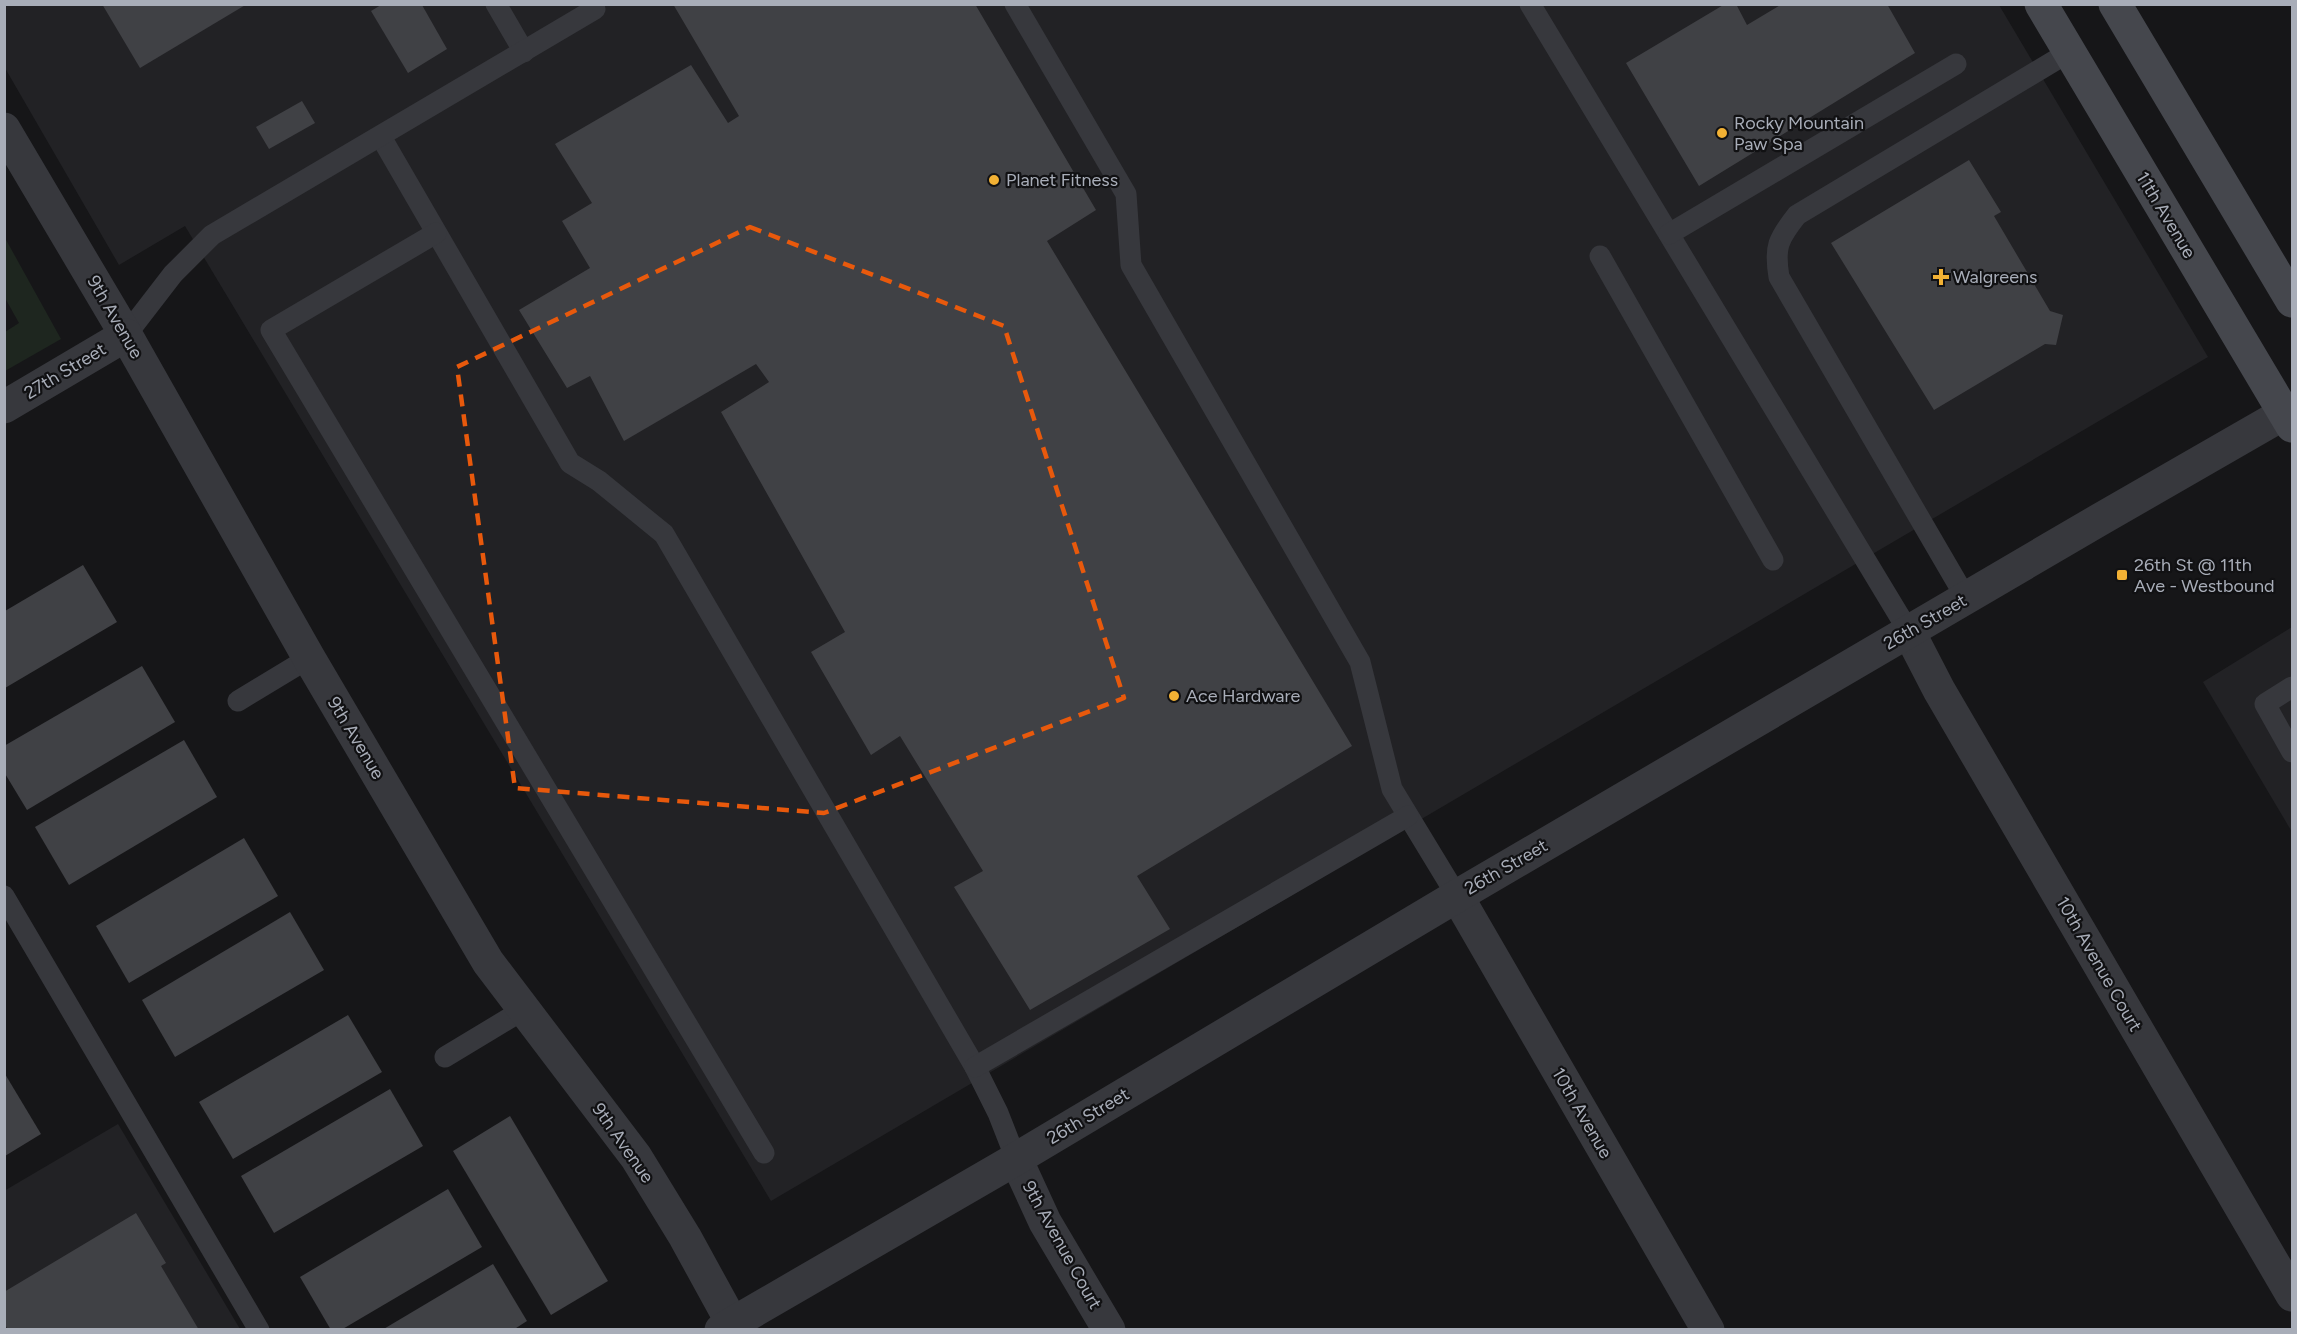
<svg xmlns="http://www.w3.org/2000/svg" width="2297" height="1334" font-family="Figtree,sans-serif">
<rect width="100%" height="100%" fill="#161618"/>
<!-- built -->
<g fill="#222225">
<path d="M4,5h1995l209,352 -1437,844 -586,-975 -66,39 -114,-197z"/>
<path d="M2292,627v205l-89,-150z"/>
<path d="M118,1124l122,205h-235l-1,-138z"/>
</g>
<!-- green -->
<path fill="#1e261f" d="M5,238l56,101 -56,32v-39l14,-9 -14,-25z"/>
<!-- building -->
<g fill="#404145">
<path d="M102,4h145l-107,64z"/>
<path d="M673,4h302l121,206 -49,31 305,505 -215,130 33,53 -140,81 -76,-123 29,-16 -83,-135 -29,19 -60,-103 34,-20 -124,-220 48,-30 -13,-18 -132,77 -34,-65 -23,12 -48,-78 71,-42 -28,-47 30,-18 -37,-59 136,-79 37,58 11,-7z"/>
<path d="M1725,4h11l11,21 35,-21h105l28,49 -216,133 -73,-123z"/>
<path d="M381,5h41l25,44 -39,24 -37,-62z"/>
<path d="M302,101l13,22 -46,26 -13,-22z"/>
<path d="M1969,160l32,52 -7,4 56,95 13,4 -7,30 -11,-1 -111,66 -103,-167z"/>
<path d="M83,565l34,57 -112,66v-77z"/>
<path d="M142,666l33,56 -148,88 -23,-38v-26z"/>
<path d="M184,740l33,57 -148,88 -34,-58z"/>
<path d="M244,838l34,58 -149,87 -33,-57z"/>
<path d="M290,912l34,58 -149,87 -33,-57z"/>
<path d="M348,1015l34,57 -149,87 -34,-57z"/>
<path d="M5,1074l36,60 -36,22z"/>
<path d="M390,1089l33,57 -149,87 -33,-57z"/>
<path d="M510,1116l98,165 -57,34 -98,-164z"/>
<path d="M448,1189l34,58 -141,83h-10l-31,-53z"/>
<path d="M136,1213l30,50 -5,3 38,64h-191l-4,-7v-31z"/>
<path d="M493,1264l34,57 -14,9h-131z"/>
</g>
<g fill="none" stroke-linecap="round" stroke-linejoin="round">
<!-- lane -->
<g stroke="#37383d" stroke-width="21">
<path d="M496,4l28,48"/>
<path d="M1015,4l111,190 5,71 229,397 32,127 65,107"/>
<path d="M1530,4l379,628"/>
<path d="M381,137l189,326 29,18 65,53 311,533 23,46 18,46"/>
<path d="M436,233l-165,97 493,823"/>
<path d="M1669,234l287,-170"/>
<path d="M1600,256l173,304"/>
<path d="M126,335l47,-61 39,-39 383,-226"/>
<path d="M1966,598l-187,-321c-5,-30 -1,-38 18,-62l272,-163"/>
<path d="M2292,687l-27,17 27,48"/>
<path d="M238,701l71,-43"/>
<path d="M4,896l255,434"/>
<path d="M445,1057l78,-47"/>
<path d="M975,1067l433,-251"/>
</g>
<!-- street -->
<g stroke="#37383d" stroke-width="33">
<path d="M4,129l122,206 183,323 179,304 148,195 49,80 51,93"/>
<path d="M4,407l122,-72"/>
<path d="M1909,632l30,58 353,605"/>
<path d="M1457,896l251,434"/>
<path d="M1016,1159l29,63 64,108"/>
<path d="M721,1330l295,-171 441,-263 642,-376 193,-111"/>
</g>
<!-- secondary -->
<g stroke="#45474d" stroke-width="33">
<path d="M2041,4l251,422"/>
<path d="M2115,4l177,297"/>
</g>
</g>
<!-- marked area -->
<path fill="none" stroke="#e8590c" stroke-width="4.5" stroke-dasharray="12 8" stroke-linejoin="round" d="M750,227l254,99 120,372 -300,115 -309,-25 -58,-421z"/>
<!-- markers -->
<g fill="#f2b134" stroke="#111113" stroke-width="2">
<circle cx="1722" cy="133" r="6"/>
<circle cx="994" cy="180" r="6"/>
<path d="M1938 268h6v6h6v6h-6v6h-6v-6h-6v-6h6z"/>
<rect x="2116" y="569" width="12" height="12" rx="3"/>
<circle cx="1174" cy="696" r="6"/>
</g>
<g text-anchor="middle" stroke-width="4.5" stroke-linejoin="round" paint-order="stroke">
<!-- poi labels -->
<g font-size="18" fill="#a8adb8" stroke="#111113" text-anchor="start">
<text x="1734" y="129">Rocky Mountain<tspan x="1734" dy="21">Paw Spa</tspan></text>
<text x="1006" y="186">Planet Fitness</text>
<text x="1953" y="283">Walgreens</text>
<text x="2134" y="571">26th St @ 11th<tspan x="2134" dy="21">Ave - Westbound</tspan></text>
<text x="1186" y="702">Ace Hardware</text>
</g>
<!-- street labels -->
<g font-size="18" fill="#a8adb8" stroke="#111113">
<text transform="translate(2166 215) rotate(59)" y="6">11th Avenue</text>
<text transform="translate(115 317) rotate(60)" y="6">9th Avenue</text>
<text transform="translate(65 371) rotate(-31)" y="6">27th Street</text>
<text transform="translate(1925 622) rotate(-30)" y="6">26th Street</text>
<text transform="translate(356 738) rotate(59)" y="6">9th Avenue</text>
<text transform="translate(1506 867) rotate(-30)" y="6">26th Street</text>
<text transform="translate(2099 964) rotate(60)" y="6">10th Avenue Court</text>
<text transform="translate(1582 1113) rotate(60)" y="6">10th Avenue</text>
<text transform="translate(1088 1116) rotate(-31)" y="6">26th Street</text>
<text transform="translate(623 1143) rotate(55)" y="6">9th Avenue</text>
<text transform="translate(1062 1245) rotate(61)" y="6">9th Avenue Court</text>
</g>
</g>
<!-- border -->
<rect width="2297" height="1334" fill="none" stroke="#a8adb8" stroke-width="12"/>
</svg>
